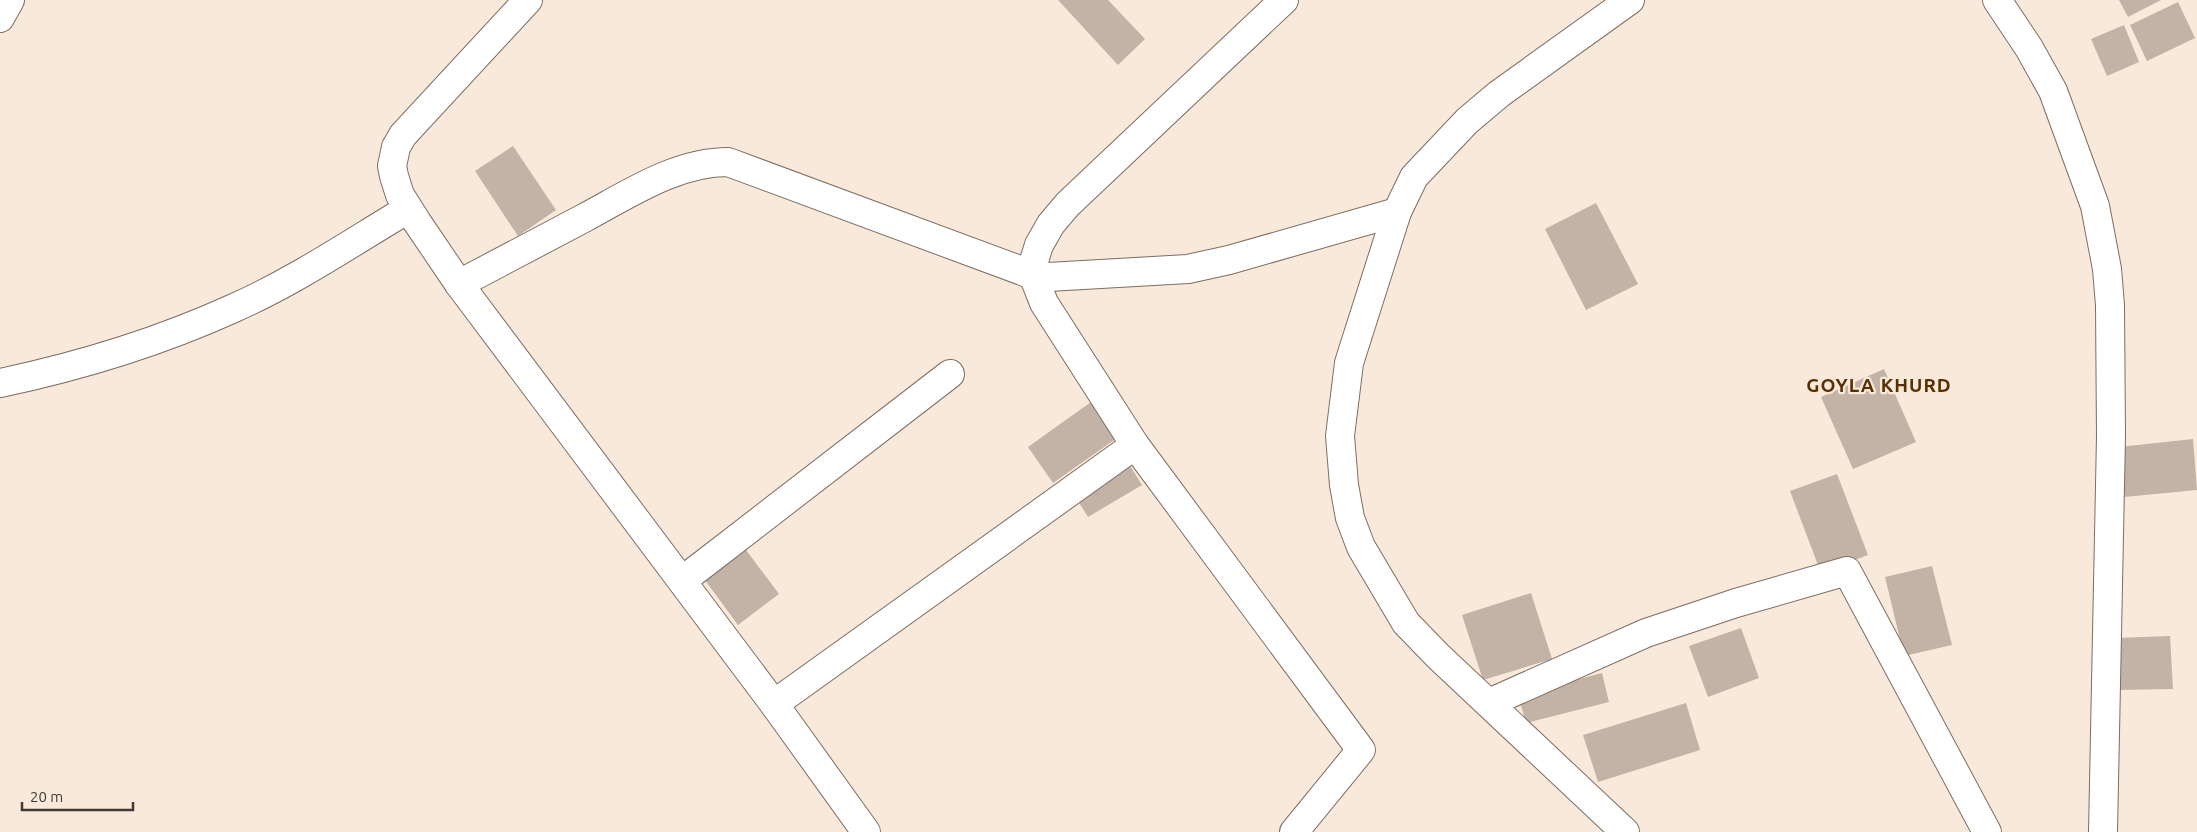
<svg xmlns="http://www.w3.org/2000/svg" width="2197" height="832" font-family="Ubuntu,sans-serif">
<rect width="100%" height="100%" fill="#f8e9db"/>
<!-- building -->
<g fill="#c2b3a6">
<path d="M1058,0h50l37,39 -27,26z"/>
<path d="M2119,0h42l-33,17z"/>
<path d="M2178,2l17,36 -48,23 -17,-36z"/>
<path d="M2124,25l15,37 -32,14 -16,-37z"/>
<path d="M513,146l43,64 -38,26 -43,-65z"/>
<path d="M1596,203l42,81 -52,26 -41,-81z"/>
<path d="M1884,369l32,73 -63,27 -32,-72z"/>
<path d="M1091,402l26,36 -64,45 -25,-36z"/>
<path d="M2193,439l4,51 -73,7 -5,-50z"/>
<path d="M1127,461l15,24 -54,32 -15,-24z"/>
<path d="M1837,474l31,81 -47,18 -31,-82z"/>
<path d="M740,542l39,52 -41,31 -39,-53z"/>
<path d="M1932,566l20,79 -48,11 -19,-79z"/>
<path d="M1531,593l21,66 -69,21 -21,-65z"/>
<path d="M1741,628l18,50 -51,19 -19,-51z"/>
<path d="M2170,636l3,53 -55,1 -2,-52z"/>
<path d="M1602,673l7,29 -83,21 -8,-28z"/>
<path d="M1686,703l14,47 -102,32 -15,-47z"/>
</g>
<g fill="none" stroke-linecap="round" stroke-linejoin="round">
<!-- minor casing -->
<g stroke="#7c6e62" stroke-width="30">
<g id="minor">
<path d="M528,0l-125,135 -7,12 -4,19 2,10 6,19 17,27 42,62 315,420 92,128"/>
<path d="M1284,0l-216,204 -17,20 -12,21 -5,16 -1,14 11,28 91,142 226,305 -67,82"/>
<path d="M1997,0l32,48 24,43 42,115 12,63 3,36 1,131 -8,396"/>
<path d="M0,18l10,-18"/>
<path d="M459,284c42,-22 84,-44 125,-66 45,-24 92,-56 144,-56l305,113 15,2 140,-8 41,-9 168,-48"/>
<path d="M0,383c81,-17 159,-41 234,-75 61,-27 117,-65 174,-99"/>
<path d="M683,580l267,-206"/>
<path d="M1489,703l157,-70 90,-30 111,-32 140,261"/>
<path d="M774,704l361,-259"/>
<path d="M1625,832l-187,-176 -32,-33 -45,-76 -11,-29 -6,-33 -4,-49 9,-73 48,-151 17,-35 53,-56 32,-27 131,-94"/>
</g>
</g>
<!-- minor -->
<use href="#minor" stroke="#fff" stroke-width="28"/>
</g>
<g text-anchor="middle" stroke-width="4.5" stroke-linejoin="round" paint-order="stroke">
<!-- district labels -->
<g font-size="19" font-weight="bold" letter-spacing="1" fill="#572f00" stroke="#f8e9db">
<text x="1879" y="392">GOYLA KHURD</text>
</g>
</g>
<!-- scale -->
<path d="M22 802v8h111v-8" fill="none" stroke="#403a35" stroke-width="2.5"/>
<text x="30" y="802" font-size="15" fill="#403a35" stroke="#f8e9db" stroke-width="4" paint-order="stroke">20 m</text>
</svg>
